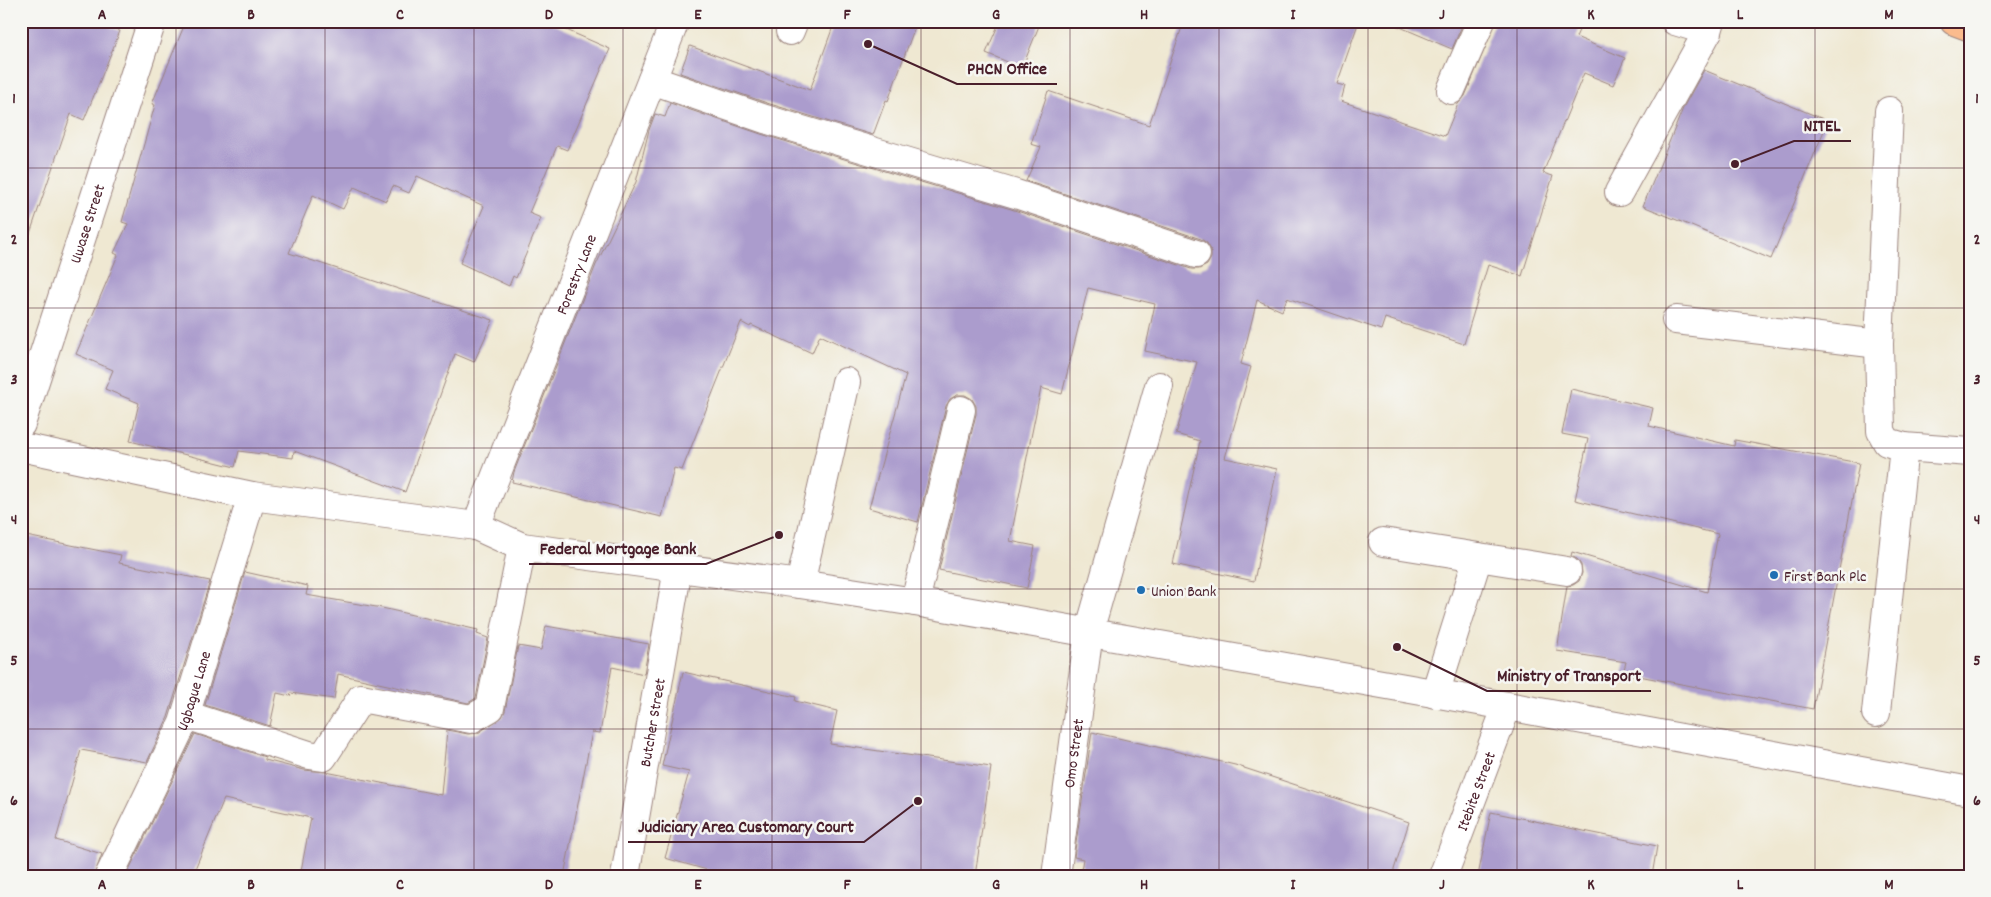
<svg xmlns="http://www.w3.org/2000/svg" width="1991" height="897" font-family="Dekko,sans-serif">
<rect width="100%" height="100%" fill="#f6f6f2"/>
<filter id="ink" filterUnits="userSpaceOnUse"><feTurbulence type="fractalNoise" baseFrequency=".02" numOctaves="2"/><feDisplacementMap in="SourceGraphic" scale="10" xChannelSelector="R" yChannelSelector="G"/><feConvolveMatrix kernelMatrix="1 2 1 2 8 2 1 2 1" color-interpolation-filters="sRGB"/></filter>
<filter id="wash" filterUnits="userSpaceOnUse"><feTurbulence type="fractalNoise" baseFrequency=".0096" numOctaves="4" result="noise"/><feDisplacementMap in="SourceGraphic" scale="20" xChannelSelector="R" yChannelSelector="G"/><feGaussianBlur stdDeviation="1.12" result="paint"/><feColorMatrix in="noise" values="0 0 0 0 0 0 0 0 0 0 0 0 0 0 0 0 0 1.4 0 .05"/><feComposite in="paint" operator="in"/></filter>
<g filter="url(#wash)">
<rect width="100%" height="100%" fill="#efe8d2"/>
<g id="blocks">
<!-- building -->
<g fill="#ab9ccd">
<path d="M21,21h75l24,10 -36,89 -13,-6 -45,131 -5,-1z"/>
<path d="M186,21h360l64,28 -43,101 -10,-4 -28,67 12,5 -25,60 -3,-2 -4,10 -49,-23 24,-57 -67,-30 -8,17 -16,-7 -7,15 -32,-14 -11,22 -30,-14 -24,58 204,67 -19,42 -19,-8 -50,138 -111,-41 -1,7 -54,-7 -4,16 -105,-26 9,-38 -34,-14 8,-19 -37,-16 42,-99 -4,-2 14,-29 -6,-2 33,-117 -3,-1z"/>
<path d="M835,21h82l-29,80 -2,-1 -13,35 -103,-31 -90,-31 10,-27 120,44z"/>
<path d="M1000,21h41l-19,47 -36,-15z"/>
<path d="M1184,21h175l-22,63 8,2 -4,15 104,35 13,-32 7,-8 31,-75h87l-7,16 49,21 -12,27 -29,-12 -41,100 10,3 -31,100 -34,-11 -24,79 -79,-26 -4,12 -94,-32 -5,13 -25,-11 -16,64 10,3 -26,91 52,11 -23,112 -81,-17 27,-123 -24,-7 21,-72 -52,-11 10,-47 -67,-16 -26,106 -21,-6 -31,153 25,5 -8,42 -88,-18 37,-156v-8l-4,-7 -7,-4h-8l-7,4 -4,7 -28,116 -49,-14 37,-133 -86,-40 -8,18 -61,-28 -1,2 -9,-5 -59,148 -8,-2 -12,49 -150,-35 2,-10 82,-207 40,-83 13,-52 6,-16 10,3 5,-14 91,31 250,75 180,60h8l8,-4 4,-7v-8l-4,-7 -6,-4 -175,-58 15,-34 -10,-3 17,-53 101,34z"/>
<path d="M1386,21h78l-12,28z"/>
<path d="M1704,70l124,51 -57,138 -128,-53 41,-100z"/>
<path d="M1571,389l82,19 -4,18 85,20 1,-6 124,23 -46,246 -190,-36 3,-11 -69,-11 10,-65 6,-1 6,-4 3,-8 -1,-8 -4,-6 -6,-3 1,-4 135,40 11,-58 -143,-34 13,-61 -26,-5z"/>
<path d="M21,535l100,20 -2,8 91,18 -42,136 -21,45 -66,-12 -25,90 46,14 -8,22h-73z"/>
<path d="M245,572l63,14 -2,9 76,13 96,22 -1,4 11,4 -12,60 -8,5 -130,-29 -4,25 -43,-6 -1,3 -13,-3 -7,33 -65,-21z"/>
<path d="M546,626l103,18 -5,30 -32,-7 -12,66 -8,-1 -28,144h-264l11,-58 -87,-19 -32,77h-66l69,-142 70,23v3l39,10 22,2 115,23 6,-65 21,4 10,-1 24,-16 3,-6 13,-65 23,4z"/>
<path d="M683,672l113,25 -1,4 42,10 -7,33 161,23 -16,109h-247l-63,-18 24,-86 -27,-6z"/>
<path d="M1092,732l143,33 174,57 -17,54h-312l3,-17 -9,-2z"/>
<path d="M1491,812l166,34 -5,30h-174z"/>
</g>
</g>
</g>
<g filter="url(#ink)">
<use href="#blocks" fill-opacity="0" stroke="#9c847e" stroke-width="1"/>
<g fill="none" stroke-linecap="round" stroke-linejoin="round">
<!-- minor casing -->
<g stroke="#9c847e" stroke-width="30">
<g id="minor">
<path d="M1675,21l33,10"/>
<path d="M790,31l4,-10"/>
<path d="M652,80l113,39 251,75 180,60"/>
<path d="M1451,90l30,-69"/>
<path d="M1889,111l-10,233 2,87 6,11 17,5 66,5"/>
<path d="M1619,192l89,-161 3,-10"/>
<path d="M1676,320l203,24"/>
<path id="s1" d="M21,424l131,-403"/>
<path d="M21,447l231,49 224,30 46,21 278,37 115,18 592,104 463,85"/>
<path id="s2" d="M476,526l199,-505"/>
<path d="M1383,542l184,29"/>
<path d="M800,584l46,-202"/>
<path d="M915,602l46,-192"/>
<path d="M1435,694l43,-137"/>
<path d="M1876,713l28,-266"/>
<path d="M186,715l123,40 14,2 38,-59 110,21 19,-11 32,-161"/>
<path id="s3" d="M109,876l74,-153 69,-227"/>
<path id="s4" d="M625,876l53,-308"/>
<path id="s5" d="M1056,876l33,-244 70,-246"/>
<path id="s6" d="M1443,876l64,-170"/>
</g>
</g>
<!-- highway casing -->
<g stroke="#9c847e" stroke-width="30">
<path id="highway" d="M1954,21l16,6"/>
</g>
<!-- minor -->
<use href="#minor" stroke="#fff" stroke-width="28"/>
<!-- highway -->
<use href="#highway" stroke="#fbbb8d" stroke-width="28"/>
</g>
</g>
<!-- grid -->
<path fill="none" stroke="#4a1f2b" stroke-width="1" stroke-opacity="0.55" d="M176,21v855M325,21v855M474,21v855M623,21v855M772,21v855M921,21v855M1070,21v855M1219,21v855M1368,21v855M1517,21v855M1666,21v855M1815,21v855M21,168h1949M21,308h1949M21,448h1949M21,589h1949M21,729h1949"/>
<!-- markers -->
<g fill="#1f6fb2" stroke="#f6f6f2" stroke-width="2">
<circle cx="1774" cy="575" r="5"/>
<circle cx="1141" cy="590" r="5"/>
</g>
<g text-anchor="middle" stroke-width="5" stroke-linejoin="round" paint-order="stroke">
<!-- street labels -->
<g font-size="16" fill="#4a1f2b" stroke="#f6f6f2">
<text dy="6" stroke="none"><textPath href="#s1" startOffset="211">Uwase Street</textPath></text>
<text dy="6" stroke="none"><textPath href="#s2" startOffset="271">Forestry Lane</textPath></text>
<text dy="6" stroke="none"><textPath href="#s3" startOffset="204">Ugbague Lane</textPath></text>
<text dy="6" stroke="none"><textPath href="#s4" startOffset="156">Butcher Street</textPath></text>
<text dy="6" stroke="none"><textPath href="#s5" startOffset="124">Omo Street</textPath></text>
<text dy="6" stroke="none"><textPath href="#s6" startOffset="91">Itebite Street</textPath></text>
</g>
<!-- poi labels -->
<g font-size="16" fill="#4a1f2b" stroke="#f6f6f2" text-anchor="start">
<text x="1784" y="581">First Bank Plc</text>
<text x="1151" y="596">Union Bank</text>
</g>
</g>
<!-- callouts -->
<path fill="none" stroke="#4a1f2b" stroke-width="2" d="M868 44L957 84H1057M1735 164L1794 141H1851M779 535L706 564H529M1397 647L1487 691H1651M918 801L864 842H628"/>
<g fill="#4a1f2b" stroke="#f6f6f2" stroke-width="2">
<circle cx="868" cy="44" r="5"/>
<circle cx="1735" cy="164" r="5"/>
<circle cx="779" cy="535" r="5"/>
<circle cx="1397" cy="647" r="5"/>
<circle cx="918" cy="801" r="5"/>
</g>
<g font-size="18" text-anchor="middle" font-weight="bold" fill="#4a1f2b" stroke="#f6f6f2" stroke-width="5" stroke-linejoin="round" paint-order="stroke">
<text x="1007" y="74">PHCN Office</text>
<text x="1822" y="131">NITEL</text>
<text x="618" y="554">Federal Mortgage Bank</text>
<text x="1569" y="681">Ministry of Transport</text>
<text x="746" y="832">Judiciary Area Customary Court</text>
</g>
<!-- margin -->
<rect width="1991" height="897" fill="none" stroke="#f6f6f2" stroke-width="55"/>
<rect x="28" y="28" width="1936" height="842" fill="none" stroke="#4a1f2b" stroke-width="2"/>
<g font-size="16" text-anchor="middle" font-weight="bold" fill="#4a1f2b">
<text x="102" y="19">A</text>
<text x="251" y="19">B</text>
<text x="400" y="19">C</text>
<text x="549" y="19">D</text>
<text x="698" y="19">E</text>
<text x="847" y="19">F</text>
<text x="996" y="19">G</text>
<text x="1144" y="19">H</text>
<text x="1293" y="19">I</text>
<text x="1442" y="19">J</text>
<text x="1591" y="19">K</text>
<text x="1740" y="19">L</text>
<text x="1889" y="19">M</text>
<text x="14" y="103">1</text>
<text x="1977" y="103">1</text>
<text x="14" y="244">2</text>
<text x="1977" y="244">2</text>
<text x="14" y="384">3</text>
<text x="1977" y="384">3</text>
<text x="14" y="524">4</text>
<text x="1977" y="524">4</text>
<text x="14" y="665">5</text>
<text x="1977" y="665">5</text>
<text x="14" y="805">6</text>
<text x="1977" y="805">6</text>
<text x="102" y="889">A</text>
<text x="251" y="889">B</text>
<text x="400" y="889">C</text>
<text x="549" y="889">D</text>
<text x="698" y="889">E</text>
<text x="847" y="889">F</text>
<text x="996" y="889">G</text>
<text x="1144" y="889">H</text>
<text x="1293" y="889">I</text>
<text x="1442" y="889">J</text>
<text x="1591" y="889">K</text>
<text x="1740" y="889">L</text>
<text x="1889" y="889">M</text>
</g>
</svg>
